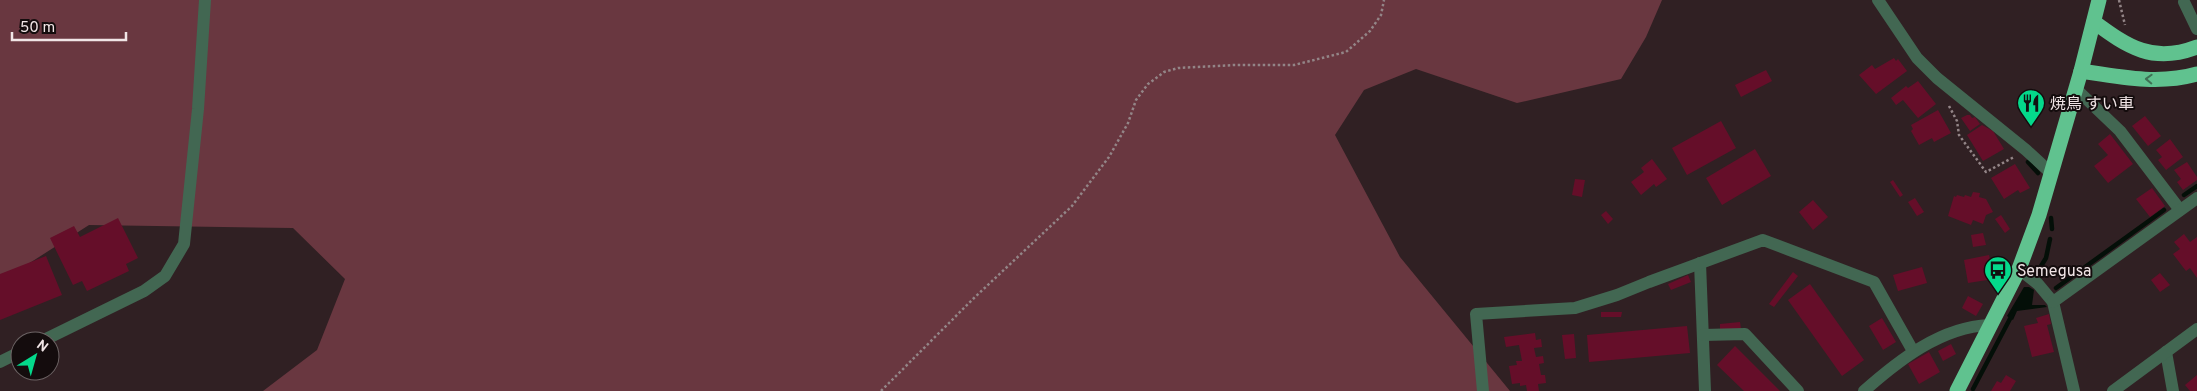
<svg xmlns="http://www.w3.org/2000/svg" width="2197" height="391" font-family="Overpass,'Noto Sans JP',sans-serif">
<rect width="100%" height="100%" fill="#302023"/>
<!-- green -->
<path fill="#693740" d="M0,0h1662l-16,37 -25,42 -104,24 -101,-34 -52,21 -29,45 65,122 110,134h-1247l54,-41 28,-71 -52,-51 -204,-3 -89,57z"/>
<!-- water -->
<path fill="#040f08" d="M2024,287h5l5,3 -2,15h13l2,2 -30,4 -4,9 -6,-4z"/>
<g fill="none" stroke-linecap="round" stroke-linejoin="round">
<!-- stream -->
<g stroke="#040f08" stroke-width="4.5">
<path d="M2028,162l10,11"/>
<path d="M2184,195l13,-9"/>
<path d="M2051,218l1,11"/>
<path d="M2038,271l8,-13 4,-19"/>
<path d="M2056,288l108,-78"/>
<path d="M1973,389l39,-74"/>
</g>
</g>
<!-- building -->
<g fill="#650e29">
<path d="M1894,58l2,3 2,-2 9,12 -31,23 -17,-19 13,-10 3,4z"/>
<path d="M1766,70l6,11 -31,16 -6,-12z"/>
<path d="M1918,81l18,23 -18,14 -15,-18 -7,5 -5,-7 15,-12 2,2z"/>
<path d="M1938,110l13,23 -17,9 -2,-4 -13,7 -8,-14 2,-2 -2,-4z"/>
<path d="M1967,115h3l2,3 3,-1 5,7 -10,7 -9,-13z"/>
<path d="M2145,116l16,20 -13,10 -16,-20z"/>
<path d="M1721,121l15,27 -49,27 -15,-27z"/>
<path d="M1982,125l11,6 11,18 -21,12 -16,-26z"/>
<path d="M2110,134l23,30 -25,19 -14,-17 14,-11 -10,-11z"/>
<path d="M2170,139l13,18 -17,13 -8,-10 4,-3 -6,-7z"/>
<path d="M1755,149l16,27 -49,29 -16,-27z"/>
<path d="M1652,159l15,20 -11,8 -2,-3 -13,11 -10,-13 13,-10 -3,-4z"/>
<path d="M2187,162l10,15v3l-14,10 -6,-8 4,-3 -7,-9z"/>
<path d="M2015,164l15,24 -10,5 -2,-3 -14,9 -13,-21z"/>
<path d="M1575,179l10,1 -3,17 -10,-2z"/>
<path d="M1893,180l10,15 -3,2 -10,-15z"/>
<path d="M2152,188l13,18 -15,11 -14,-18z"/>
<path d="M1973,192l7,1 -1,4 7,2 7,13 -7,3 -3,9 -10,-4 -2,5 -23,-9 6,-20 2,1 1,-2 7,2 1,-2 6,2z"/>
<path d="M1915,198l9,14 -7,4 -9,-14z"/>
<path d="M1813,200l15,17 -15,13 -14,-18z"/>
<path d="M1606,211l7,8 -5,5 -7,-9z"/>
<path d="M2001,215l9,14 -5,4 -10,-14z"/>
<path d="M118,218l20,40 -12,6 3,7 -42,20 -5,-10 -9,4 -23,-47 24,-12 6,11z"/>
<path d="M1983,233l3,12 -13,2 -2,-12z"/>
<path d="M2184,234l6,8 7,-5v41l-7,-10 -4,3 -13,-17 7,-5 -6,-7z"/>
<path d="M1989,255l5,24 -26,4 -4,-23z"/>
<path d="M46,256l16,39 -62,25v-46z"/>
<path d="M1922,267l5,16 -29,8 -5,-16z"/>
<path d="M1793,272l5,4 -24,31 -5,-3z"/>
<path d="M2160,273l10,12 -10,7 -9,-12z"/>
<path d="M1688,275l3,7 -20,8 -3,-6z"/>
<path d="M1810,284l54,76 -22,16 -54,-76z"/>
<path d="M1968,296l15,8 -7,12 -14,-8z"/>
<path d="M1601,312h21l-1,5h-20z"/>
<path d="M2049,314l2,10 -4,1 7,27 -22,5 -8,-31 14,-3 -2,-5z"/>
<path d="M1882,318l14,24 -13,8 -14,-24z"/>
<path d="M1740,322l1,7 -21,2v-7z"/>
<path d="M1687,326l3,27 -101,9 -2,-27z"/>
<path d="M1535,333l1,7 5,-1 1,8 -8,1 2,9 7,-1 1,7 -5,1 2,11h4l1,8 -8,1 1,7h-12l-1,-6 -6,1v-3l-8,1 -3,-18 8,-1 -1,-4h6l-3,-16 -13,2 -2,-10z"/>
<path d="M1574,334l2,24 -11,1 -3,-24z"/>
<path d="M1951,344l5,10 -13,7 -5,-10z"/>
<path d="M1735,346l45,45h-36l-27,-26z"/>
<path d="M1929,352l11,20 -21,12 -11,-20z"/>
<path d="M2006,375l10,6 -6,10h-19l6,-10 4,2z"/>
<path d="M2197,375v16h-7l-5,-6z"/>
</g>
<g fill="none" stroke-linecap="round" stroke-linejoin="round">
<!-- path -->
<g stroke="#938587" stroke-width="2.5" stroke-dasharray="2.5 2.5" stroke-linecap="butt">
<path d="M2119,0l6,25"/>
<path d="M1949,106l8,15 2,14 27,37 28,-15"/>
<path d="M881,391l93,-93 98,-92 37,-49 19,-34 8,-23 12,-16 16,-12 14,-4 57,-3h59l52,-13 24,-21 11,-16 3,-15"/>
</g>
<!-- minor -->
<g stroke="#426752" stroke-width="12">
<path d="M1878,0l39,58 20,20 89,72 25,23"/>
<path d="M2184,2l13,27"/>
<path d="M2076,89l44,42 60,79"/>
<path d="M1700,263l5,128"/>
<path d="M2019,269l19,15 15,18 21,89"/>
<path d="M2053,302l144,-104"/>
<path d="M1703,335l42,-1 53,57"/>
<path d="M42,341l102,-50 21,-15 19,-32 14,-135 7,-109"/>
<path d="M2166,352l7,39"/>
<path d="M0,362l20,-10"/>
<path d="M1483,391l-7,-77 99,-6 42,-13 32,-13 114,-42 111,42 39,69"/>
<path d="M1864,391c35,-31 77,-64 125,-66"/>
<path d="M2113,391l84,-62"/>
</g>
<!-- highway -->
<g stroke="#60c28f" stroke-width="15">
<path d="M2094,22c34,25 59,42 103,25"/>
<path d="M2081,71c39,6 78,14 116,3"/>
<path d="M1957,391l62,-122 20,-54 42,-144 18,-71"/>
</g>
</g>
<!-- one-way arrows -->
<defs><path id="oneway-chevron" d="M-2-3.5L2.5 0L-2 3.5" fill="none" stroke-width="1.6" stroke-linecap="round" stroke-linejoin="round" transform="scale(1.25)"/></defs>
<use stroke="#3e7054" href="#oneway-chevron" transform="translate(2149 79) rotate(-178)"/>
<!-- icons -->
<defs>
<g id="restaurant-pin" transform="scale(1.4375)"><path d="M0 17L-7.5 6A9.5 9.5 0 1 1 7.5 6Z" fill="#04d98b" stroke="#140c0d"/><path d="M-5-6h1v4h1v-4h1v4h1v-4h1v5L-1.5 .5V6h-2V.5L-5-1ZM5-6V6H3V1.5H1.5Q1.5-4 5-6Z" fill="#111"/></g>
<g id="bus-pin" transform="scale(1.4375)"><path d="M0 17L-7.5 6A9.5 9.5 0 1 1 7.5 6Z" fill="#04d98b" stroke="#140c0d"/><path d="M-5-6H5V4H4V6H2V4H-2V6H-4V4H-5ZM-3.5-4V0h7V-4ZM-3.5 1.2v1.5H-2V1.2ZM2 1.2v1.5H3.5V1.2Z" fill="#111"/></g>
</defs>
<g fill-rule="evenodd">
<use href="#restaurant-pin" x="2031" y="103"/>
<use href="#bus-pin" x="1998" y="270"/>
</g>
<g text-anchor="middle" stroke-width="4" stroke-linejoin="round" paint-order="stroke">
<!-- poi labels -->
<g font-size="16" fill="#f1e5e6" stroke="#140c0d" text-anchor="start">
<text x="2050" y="109">焼鳥 すい車</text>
<text x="2017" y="276">Semegusa</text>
</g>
</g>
<!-- north arrow -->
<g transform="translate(35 356) rotate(37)"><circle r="24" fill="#140c0d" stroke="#6c6364"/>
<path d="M0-4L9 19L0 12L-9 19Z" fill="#04d98b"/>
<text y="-8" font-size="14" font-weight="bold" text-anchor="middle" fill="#f1e5e6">N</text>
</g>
<!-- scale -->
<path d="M12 32v8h114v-8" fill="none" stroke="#f1e5e6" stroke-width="2.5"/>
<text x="20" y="32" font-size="15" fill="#f1e5e6" stroke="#140c0d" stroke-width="4" paint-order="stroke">50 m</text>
</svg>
